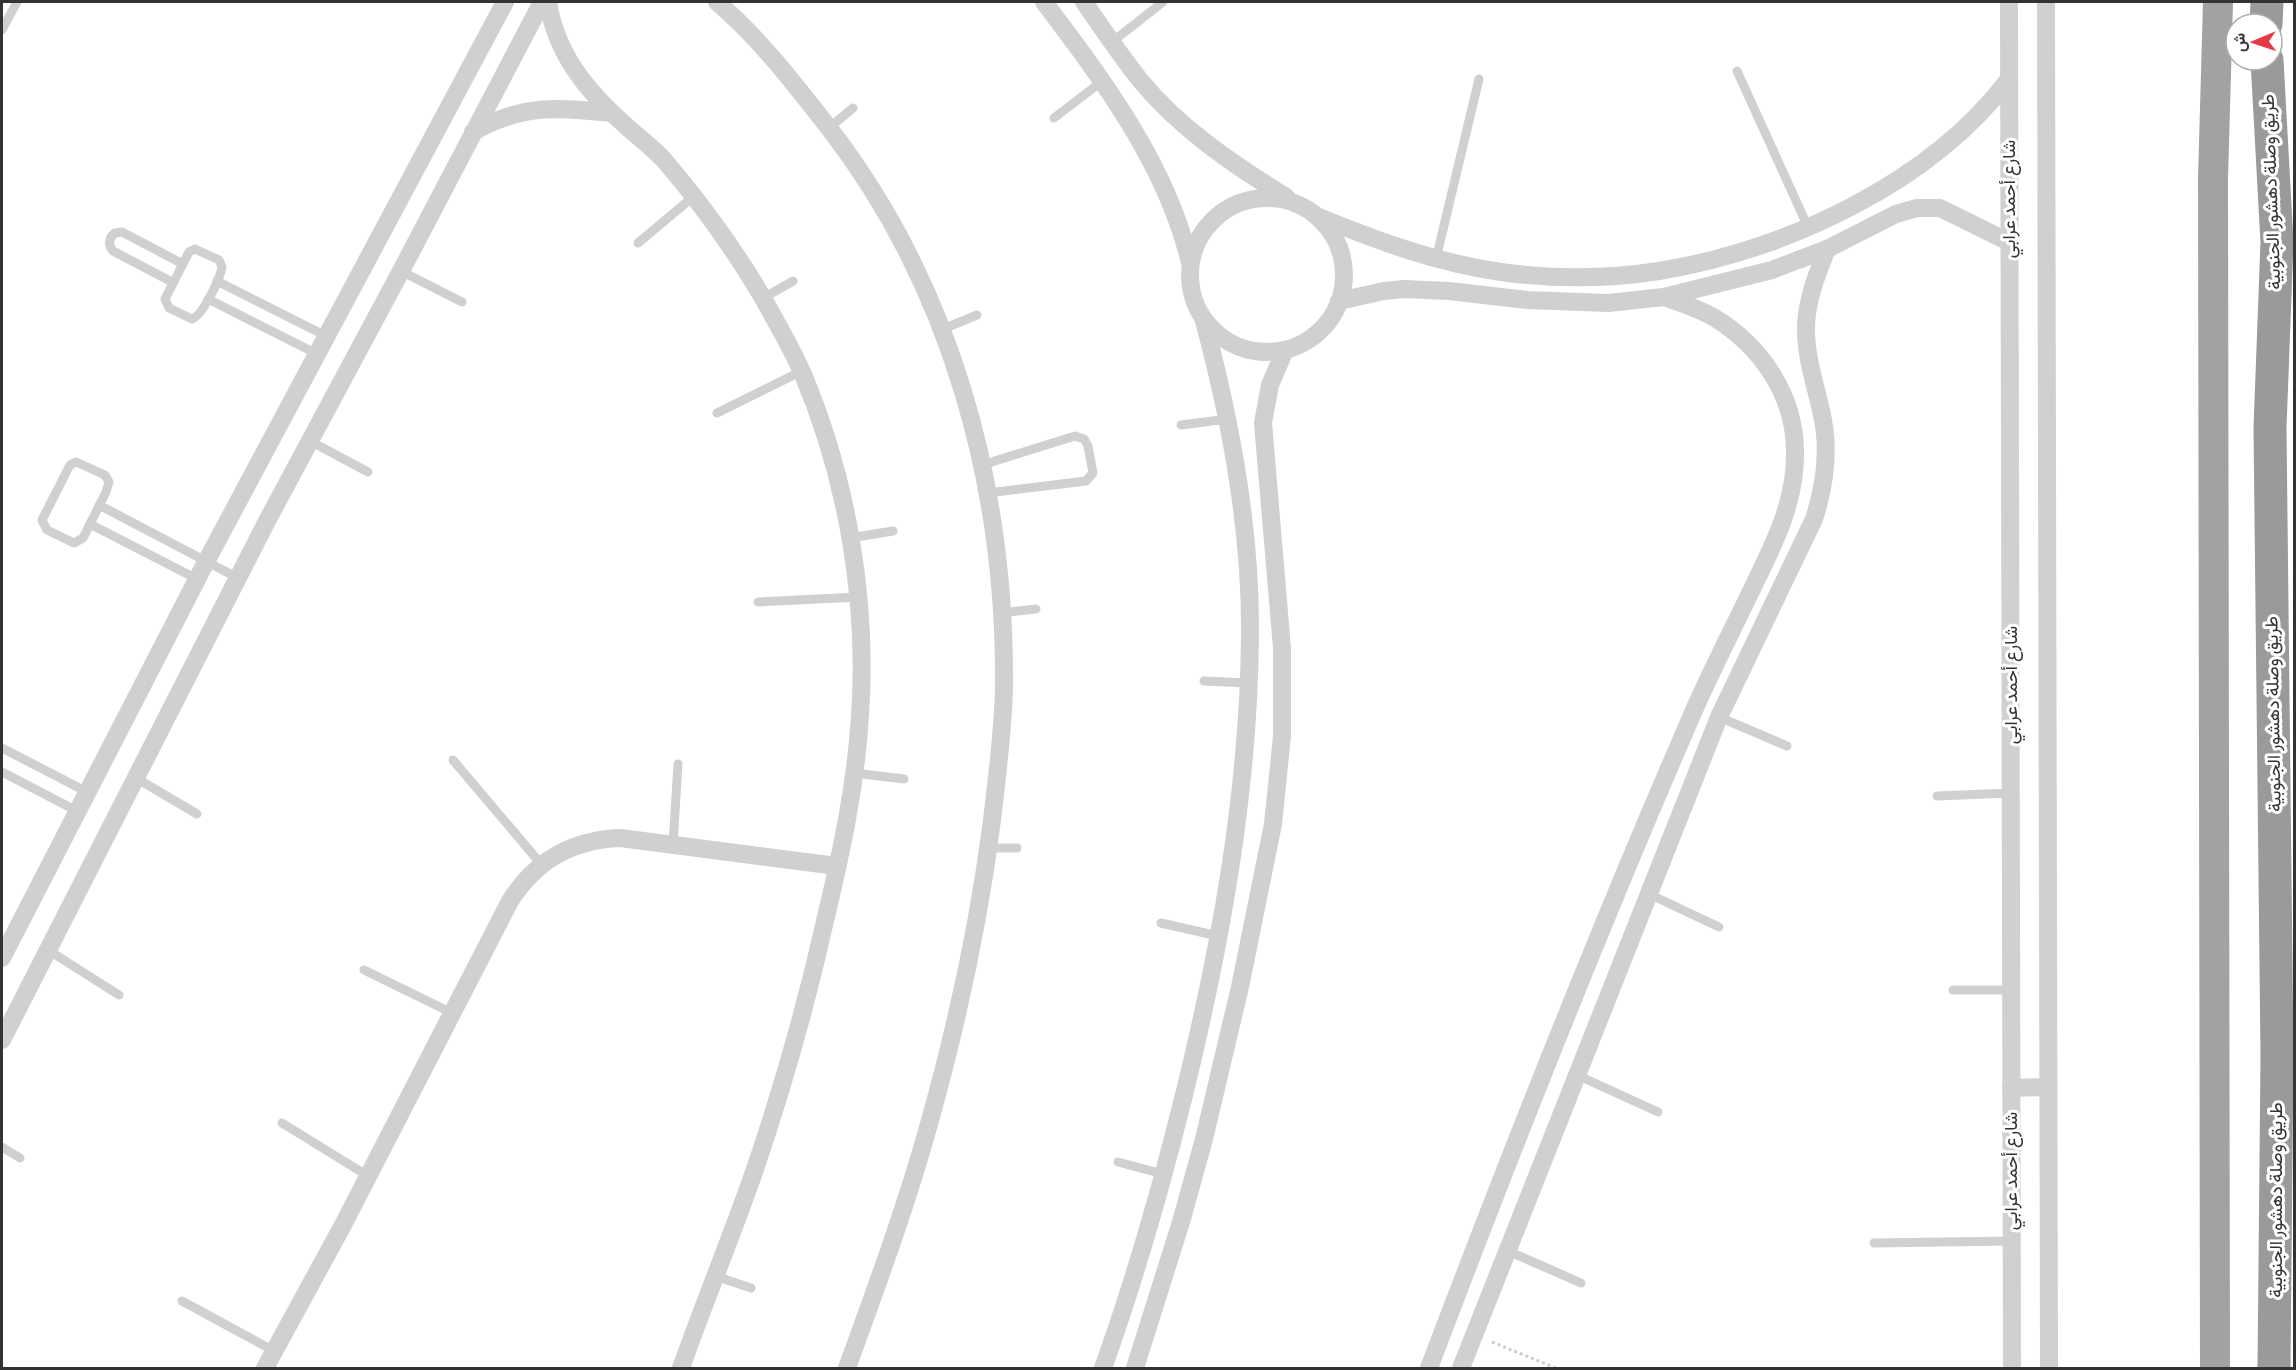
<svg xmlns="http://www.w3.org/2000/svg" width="2296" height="1370" font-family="'Exo 2',Vazirmatn,sans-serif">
<rect width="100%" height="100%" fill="#fff"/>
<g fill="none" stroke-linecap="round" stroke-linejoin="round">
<!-- path -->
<path stroke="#cdcdcd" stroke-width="3" stroke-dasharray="3 3" stroke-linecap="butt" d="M1492,1342l64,26"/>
<!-- service -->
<g stroke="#d0d0d0" stroke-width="9">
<path d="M2,30l15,-28"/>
<path d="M1112,42l51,-40"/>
<path d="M1737,71l71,156"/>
<path d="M1054,118l47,-36"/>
<path d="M829,128l24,-20"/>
<path d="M638,243l56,-47"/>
<path d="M195,249l24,11 3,7c-2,12 -19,48 -30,52l-23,-11 -4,-9 24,-47z"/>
<path d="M1436,259l43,-180"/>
<path d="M401,271l61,31"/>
<path d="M217,281l109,55"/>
<path d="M172,282l-59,-31c-5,-6 -5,-13 2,-18l7,-1 61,32"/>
<path d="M763,298l30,-17"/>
<path d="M208,299l109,55"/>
<path d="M943,329l34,-14"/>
<path d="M717,413l85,-42"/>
<path d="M1181,425l47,-6"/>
<path d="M310,441l58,31"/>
<path d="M76,462l29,13 4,7 -3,10 -23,46 -9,5 -27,-13 -5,-10 28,-55z"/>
<path d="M982,465l93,-29 9,3 4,7 5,27 -7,8 -98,12"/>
<path d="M99,505l139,73"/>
<path d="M90,524l107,55"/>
<path d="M850,538l43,-7"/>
<path d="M758,602l100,-5"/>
<path d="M1001,613l35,-4"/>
<path d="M1204,681l45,2"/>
<path d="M1719,717l68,29"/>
<path d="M2,748l85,44"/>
<path d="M453,760l88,104"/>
<path d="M2,772l75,39"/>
<path d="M854,773l50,6"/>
<path d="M136,778l61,36"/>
<path d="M1937,796l75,-3"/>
<path d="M673,844l5,-80"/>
<path d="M988,848h29"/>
<path d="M1649,894l70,33"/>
<path d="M1161,923l57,13"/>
<path d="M48,950l71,45"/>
<path d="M364,970l88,43"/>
<path d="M1953,990h59"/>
<path d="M1577,1075l81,37"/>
<path d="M282,1123l86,53"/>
<path d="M2,1147l18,11"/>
<path d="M1118,1162l45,12"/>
<path d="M1874,1243l138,-2"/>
<path d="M1508,1251l73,32"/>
<path d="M715,1276l36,12"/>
<path d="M182,1301l92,50"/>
</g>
<!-- minor -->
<g stroke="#d0d0d0" stroke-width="18">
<path d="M548,2c8,52 39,89 77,123 13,12 27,22 39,35 36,42 68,86 96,133 15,26 30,52 42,79 45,106 66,228 58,343 -4,70 -19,139 -35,206 -19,85 -43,169 -71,251 -23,66 -50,131 -73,196"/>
<path d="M717,2c43,37 77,81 112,126 123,159 177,360 175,560 -1,44 -7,89 -12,132 -13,103 -35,204 -63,304 -23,83 -53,164 -82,244"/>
<path d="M1044,2c59,78 123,163 146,261"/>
<path d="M1084,2c18,26 36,53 56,78 39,48 94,85 146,117"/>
<path d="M2009,2l3,1366"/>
<path d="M2046,2l3,1366"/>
<path d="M473,132c49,-28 85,-25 139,-19"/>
<circle cx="1267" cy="275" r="77"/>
<path d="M1319,217c59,24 118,46 182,55 51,7 107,7 158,-1 127,-21 272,-88 350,-192"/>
<path d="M1339,301l45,-10 20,-2 45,2 78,9 81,3 56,-6 108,-27 55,-21 69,-35 21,-6h23l69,34"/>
<path d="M2,958l205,-398 298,-558"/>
<path d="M2,1040l265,-519 134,-250 141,-269"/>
<path d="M2011,1088l36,-1"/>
<path d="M265,1368l78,-143 167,-324c26,-41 62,-61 110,-63l217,28"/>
<path d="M1103,1368c32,-89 58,-180 81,-273 37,-151 65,-305 66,-461 1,-106 -19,-212 -46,-313"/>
<path d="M1135,1368l46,-146 23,-83 36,-152 33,-163 9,-88v-88l-19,-225 7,-38 15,-35"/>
<path d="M1429,1368c83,-219 169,-437 263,-653 18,-42 40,-84 60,-126 21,-43 44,-87 43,-137 0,-56 -33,-105 -80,-134 -15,-9 -34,-15 -51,-21"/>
<path d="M1461,1368l258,-651 95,-198c11,-34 16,-68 8,-104 -6,-29 -16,-56 -16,-86 0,-28 11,-55 21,-80"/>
</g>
<!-- trunk -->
<path stroke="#a2a2a2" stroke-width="30" d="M2215,1368l-2,-1189 5,-177"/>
<!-- motorway -->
<g stroke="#9a9a9a" stroke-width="33">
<path d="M2266,24l1,-22"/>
<path d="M2267,60l10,182 -7,186 7,627 -3,313"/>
</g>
</g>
<g text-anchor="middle" stroke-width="6" stroke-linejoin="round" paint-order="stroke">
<!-- street labels -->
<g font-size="18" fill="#333" stroke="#fff">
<text transform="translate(2271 192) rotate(-92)" y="6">طريق وصلة دهشور الجنوبية</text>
<text transform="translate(2009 199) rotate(-90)" y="6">شارع أحمد عرابي</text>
<text transform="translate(2011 685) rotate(-90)" y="6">شارع أحمد عرابي</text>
<text transform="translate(2273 714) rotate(-91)" y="6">طريق وصلة دهشور الجنوبية</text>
<text transform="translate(2011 1171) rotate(-90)" y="6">شارع أحمد عرابي</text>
<text transform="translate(2276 1200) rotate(-90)" y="6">طريق وصلة دهشور الجنوبية</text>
</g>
</g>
<!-- border -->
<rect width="2296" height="1370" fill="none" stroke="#333333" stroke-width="6"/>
<!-- north arrow -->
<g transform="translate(2254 42) rotate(268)"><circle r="28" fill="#ffffff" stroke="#adadad" stroke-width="1.5"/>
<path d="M0-4.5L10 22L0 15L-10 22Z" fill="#e63946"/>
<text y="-9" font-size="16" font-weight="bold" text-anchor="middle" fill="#333333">ش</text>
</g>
</svg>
